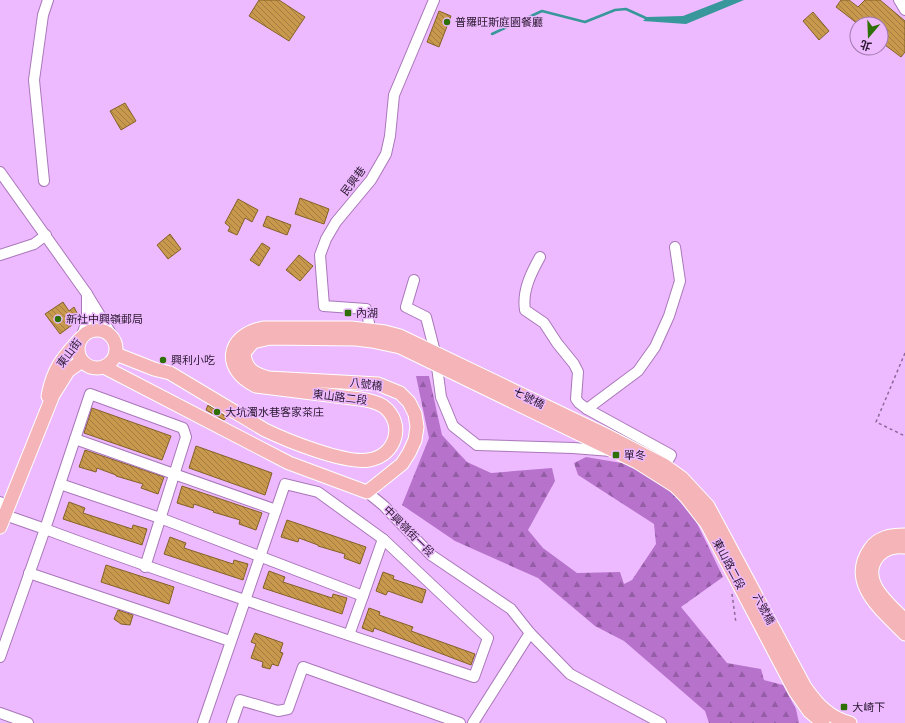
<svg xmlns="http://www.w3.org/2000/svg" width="905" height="723" font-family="Helvetica,'Noto Sans TC',sans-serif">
<defs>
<pattern id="forest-firs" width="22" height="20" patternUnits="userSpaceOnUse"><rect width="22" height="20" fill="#b773cc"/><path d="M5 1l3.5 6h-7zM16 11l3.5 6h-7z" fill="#955da6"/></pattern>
<pattern id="building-back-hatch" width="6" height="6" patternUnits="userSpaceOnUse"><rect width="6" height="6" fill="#c8994d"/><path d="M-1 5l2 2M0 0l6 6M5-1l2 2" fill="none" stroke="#a27c40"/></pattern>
</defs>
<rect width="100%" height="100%" fill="#eebaff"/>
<!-- forest -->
<path fill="url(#forest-firs)" d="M416,376h13l13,59 25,27 24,11 61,-5 3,13 -27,49 15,18 34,25 43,-1 4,12 8,-4 24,-36 -2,-20 -76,-49 -4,-12 12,-6 47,8 34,21 29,35 27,56 -42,30 46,56 34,6 3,11 19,5 13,24 3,14h-90l-4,-12 -81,-70 -29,-15 -57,-48 -83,-37 -53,-36 27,-67z"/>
<!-- water -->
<path fill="#37979a" d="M724,0h20l-58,24 -43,-3 4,-4 36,-1z"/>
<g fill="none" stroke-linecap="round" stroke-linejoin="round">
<!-- stream -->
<path stroke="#37979a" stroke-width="2.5" d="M492,34l50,-23 43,11 30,-12 11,-1 22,10"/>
</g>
<!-- building -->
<g fill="url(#building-back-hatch)" stroke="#836026">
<path d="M259,0h20l26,17 -16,24 -40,-25z"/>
<path d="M841,0h8l9,7 7,-7h15l25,21v31l-4,5 -20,-15v-18h-23l-22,-17z"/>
<path d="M439,11l12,5 -12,31 -12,-5z"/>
<path d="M813,12l16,19 -10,9 -16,-19z"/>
<path d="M125,103l11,18 -15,9 -11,-19z"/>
<path d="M300,198l29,11 -5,15 -29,-10z"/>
<path d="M238,199l20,11 -6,12 -7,-4 -8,17 -9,-4 2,-4 -5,-4z"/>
<path d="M267,216l24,9 -4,10 -24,-9z"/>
<path d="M170,234l11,15 -13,10 -11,-14z"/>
<path d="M262,243l8,5 -11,18 -9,-6z"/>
<path d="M299,255l14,11 -13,15 -14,-11z"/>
<path d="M63,302l6,9 5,-4 5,10 -3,5 -16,12 -15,-20z"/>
<path d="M208,405l19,12 -3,3 -18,-10z"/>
<path d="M92,408l79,28 -9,24 -78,-27z"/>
<path d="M196,446l76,27 -7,22 -76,-27z"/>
<path d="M85,450l79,27 -6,17 -17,-6 2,-4 -27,-8v-1l-19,-7 -1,4 -17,-5z"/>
<path d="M182,486l80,27 -6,17 -17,-6 1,-4 -27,-8 1,-1 -20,-7 -1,4 -16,-5z"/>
<path d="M69,502l16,6 -2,5 49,16 1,-4 14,4 -5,16 -79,-26z"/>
<path d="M287,520l79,27 -6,17 -16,-6 1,-4 -27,-8v-1l-19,-7 -1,4 -17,-5z"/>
<path d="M170,537l16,6 -2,5 49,16 1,-4 14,4 -5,16 -79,-26z"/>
<path d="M106,565l68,22 -5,17 -68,-22z"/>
<path d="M269,571l16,6 -2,5 49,16 1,-4 14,4 -5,16 -79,-26z"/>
<path d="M383,572l11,4 -1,3 33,11 -4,13 -34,-12 -2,4 -10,-4z"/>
<path d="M369,608l11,4 -1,3 34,12 -2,4 64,23 -4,11 -97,-37 -1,4 -11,-4z"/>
<path d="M118,610l15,5 -3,10 -9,-1 -7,-5z"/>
<path d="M255,633l28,10 -3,9 3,1 -5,13 -6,-2 -2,5 -8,-2 1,-5 -12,-4 5,-14 -5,-2z"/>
</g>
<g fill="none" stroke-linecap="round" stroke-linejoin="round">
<!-- minor casing -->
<g stroke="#a977b9" stroke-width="12">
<g id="minor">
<path d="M899,0l6,10"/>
<path d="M0,172l87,122 28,46"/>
<path d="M44,181l-10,-101 9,-65 5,-15"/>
<path d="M0,255l34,-11 12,-9"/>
<path d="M540,257c-9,16 -18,34 -15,53l19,13 13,20 17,21 4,8 -2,27 3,4 8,6"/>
<path d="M414,280l-8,27 20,10 9,35 6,45 12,29 24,19 96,3 38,3"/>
<path d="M372,337l-6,-28 -42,-3 -4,-51 6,-16 10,-17 35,-42 15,-26 4,-18 4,-41 40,-95"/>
<path d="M81,338l6,-17v-27"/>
<path d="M75,439l201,71"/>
<path d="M662,471l9,-16 -84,-46 51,-38 17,-24 14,-31 11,-35 -5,-34"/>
<path d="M60,484l100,34 203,78 20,-57"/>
<path d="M367,492l17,14 47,49 80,54 19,24 40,41 91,49"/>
<path d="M0,502l5,13 40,14 -45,128"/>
<path d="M145,567l41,-130 -3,-9 -93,-34 -45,135c142,53 286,100 429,148l14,-39 -105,-99 -65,-47 -33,-8 -82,239"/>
<path d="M29,573l201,68"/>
<path d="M349,635l14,-39"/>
<path d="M0,713l28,10"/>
<path d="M232,723l8,-23 38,11 10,-2 15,-42 157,56"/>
<path d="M473,723l57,-90"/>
</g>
</g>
<!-- major casing -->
<g stroke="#fff" stroke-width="15">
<g id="major">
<circle cx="97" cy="349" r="19"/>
<path d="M116,354l38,15 16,4 95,57c23,11 80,34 104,30 27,-4 37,-37 14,-54 -7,-4 -15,-6 -23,-7l-104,-13c-34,-16 -31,-50 7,-58h88l34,4 15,4 202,97 62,32 18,13 26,28 97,181c12,17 24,31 45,36"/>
<path d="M104,367l185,96 78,29 35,-28 7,-11 6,-13 2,-13 -2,-13 -6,-12 -9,-9 -22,-9 -109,-6c-15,-4 -24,-9 -25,-25l9,-11 17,-4 86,1 16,2 28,6 237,115 38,24 11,11 21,27 88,167 14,20 14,12"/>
<path d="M48,396c5,-27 15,-39 33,-58"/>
<path d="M0,527l53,-132 15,-24 14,-10"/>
<path d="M905,535c-14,0 -27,2 -35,14 -24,35 13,62 35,85"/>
<path d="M905,547c-9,-1 -20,1 -26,8 -22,24 10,49 26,65"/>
</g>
</g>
<!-- path -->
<g stroke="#8d6998" stroke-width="1.5" stroke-dasharray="3 3" stroke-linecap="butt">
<path d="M905,353l-29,69 29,14"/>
<path d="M732,594l4,29"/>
</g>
<!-- minor -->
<use href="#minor" stroke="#fff" stroke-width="10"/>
<!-- major -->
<use href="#major" stroke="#f5b4b8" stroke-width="13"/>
</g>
<!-- markers -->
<g fill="#2e6f07" stroke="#eebaff" stroke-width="1.5">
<circle cx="447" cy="22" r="4"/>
<rect x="344" y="309" width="8" height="8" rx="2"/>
<circle cx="58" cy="319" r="4"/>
<circle cx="163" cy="360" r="4"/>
<circle cx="217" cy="412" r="4"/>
<rect x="612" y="451" width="8" height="8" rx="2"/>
<rect x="840" y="703" width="8" height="8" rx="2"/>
</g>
<g text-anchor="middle" stroke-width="3" stroke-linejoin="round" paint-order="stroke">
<!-- poi labels -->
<g font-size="11" fill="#29162f" stroke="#eebaff" text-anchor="start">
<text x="455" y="26">普羅旺斯庭園餐廳</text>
<text x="356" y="317">內湖</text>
<text x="66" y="323">新社中興嶺郵局</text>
<text x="171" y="364">興利小吃</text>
<text x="225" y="416">大坑濁水巷客家茶庄</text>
<text x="624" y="459">單冬</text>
<text x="852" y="711">大崎下</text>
</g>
<!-- street labels -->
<g font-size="11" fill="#29162f" stroke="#eebaff">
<text transform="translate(353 181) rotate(-53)" y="4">民興巷</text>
<text transform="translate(69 353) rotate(-53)" y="4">東山街</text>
<text transform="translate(366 384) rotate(7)" y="4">八號橋</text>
<text transform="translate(340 397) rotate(7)" y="4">東山路二段</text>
<text transform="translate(529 398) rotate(26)" y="4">七號橋</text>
<text transform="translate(409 531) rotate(45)" y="4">中興嶺街一段</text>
<text transform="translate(729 564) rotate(62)" y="4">東山路二段</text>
<text transform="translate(764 609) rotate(62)" y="4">六號橋</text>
</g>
</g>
<!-- north arrow -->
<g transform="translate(869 36) rotate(199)"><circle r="19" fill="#eebaff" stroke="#9f78ac"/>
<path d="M0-3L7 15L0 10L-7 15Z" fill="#2e6f07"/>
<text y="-6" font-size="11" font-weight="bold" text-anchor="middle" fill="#29162f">北</text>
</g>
</svg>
